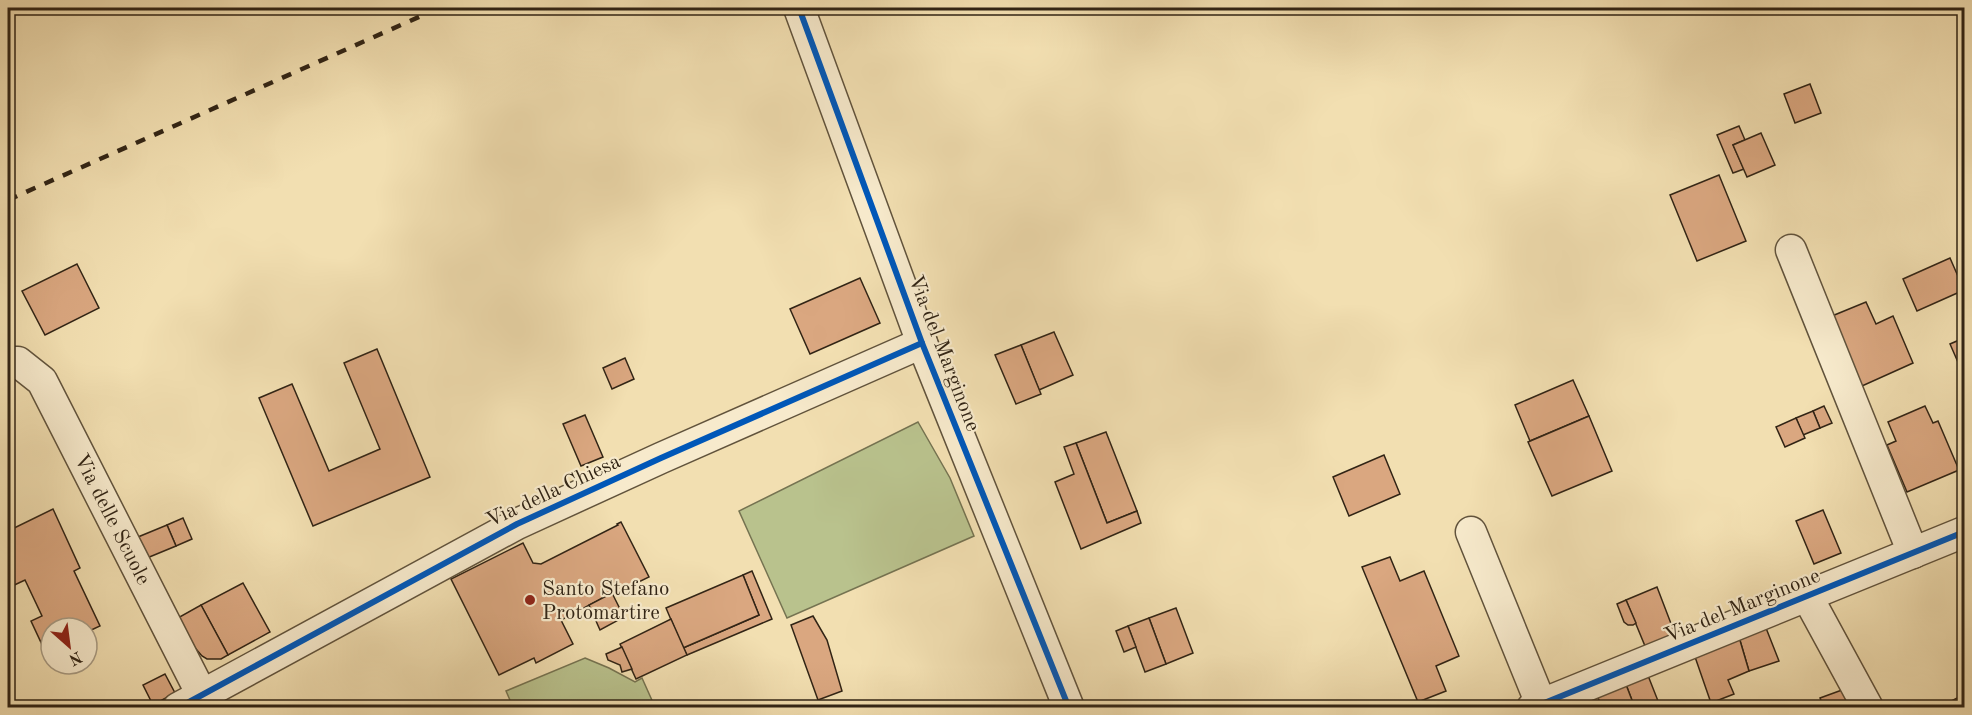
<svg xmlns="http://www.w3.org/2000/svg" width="1972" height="715" font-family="'Old Standard TT',serif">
<rect width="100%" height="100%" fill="#f2dfb1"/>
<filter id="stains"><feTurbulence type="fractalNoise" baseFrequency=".00333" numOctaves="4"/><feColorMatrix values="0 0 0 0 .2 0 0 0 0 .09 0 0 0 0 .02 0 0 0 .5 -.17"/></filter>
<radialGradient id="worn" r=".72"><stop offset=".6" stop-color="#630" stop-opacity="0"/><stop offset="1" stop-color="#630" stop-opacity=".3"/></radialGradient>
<!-- green -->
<g fill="#b9c28d" stroke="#757351" stroke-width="1.5">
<path d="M918,422l32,56 24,58 -187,82 -48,-107z"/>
<path d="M585,658l24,10 26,14 7,-4 13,29h-142l-7,-16z"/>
</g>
<!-- building -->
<g fill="#daa780" stroke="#312415" stroke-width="1.5">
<path d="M1810,84l11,29 -26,10 -11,-29z"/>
<path d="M1739,126l6,14 -12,5 11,24 -11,4 -16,-38z"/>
<path d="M1761,133l14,32 -28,12 -14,-32z"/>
<path d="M1719,175l27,66 -49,20 -27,-66z"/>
<path d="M1950,258l14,32 -47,21 -14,-32z"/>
<path d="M77,264l22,44 -54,27 -23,-44z"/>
<path d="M860,278l20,45 -70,31 -20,-45z"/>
<path d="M1866,302l10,22 17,-8 20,47 -51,23 -30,-70z"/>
<path d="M1054,332l19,43 -34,15 -18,-45z"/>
<path d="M1964,338v38l-14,-32z"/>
<path d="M1021,345l20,49 -25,10 -21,-49z"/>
<path d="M377,349l53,128 -117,49 -54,-128 33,-14 37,87 51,-22 -36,-86z"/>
<path d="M625,358l9,21 -22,10 -9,-21z"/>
<path d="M1573,380l16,36 -59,25 -15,-36z"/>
<path d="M1824,406l8,17 -12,5 -7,-17z"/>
<path d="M1925,406l8,17 5,-2 21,49 -52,22 -20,-47 9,-4 -8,-19z"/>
<path d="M1813,411l7,17 -17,7 -7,-17z"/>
<path d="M585,415l18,42 -22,9 -18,-42z"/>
<path d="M1589,416l23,55 -60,25 -24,-54z"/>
<path d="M1796,418l9,20 -20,9 -9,-20z"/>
<path d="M1106,432l31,79 -30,12 -31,-80z"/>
<path d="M1076,443l31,80 30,-12 4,12 -60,26 -26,-67 19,-8 -10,-27z"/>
<path d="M1384,455l16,39 -51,22 -16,-39z"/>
<path d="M53,509l27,59 -6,3 26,55 -13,6v-4h-36v21l-6,2 -14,-30 11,-5 -17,-36 -17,8v-57z"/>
<path d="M1823,510l18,43 -27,11 -18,-43z"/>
<path d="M183,518l9,21 -16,7 -9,-21z"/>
<path d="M621,522l28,55 -37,18v-2l-51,27 12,24 -37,19 -2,-5 -35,17 -48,-96 72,-36 10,20 8,1 77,-39 -1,-1z"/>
<path d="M167,525l9,21 -29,12 -9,-21z"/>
<path d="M1390,557l10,24 24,-10 35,85 -23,10 10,25 -28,11 -56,-135z"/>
<path d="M752,571l20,48 -85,36 -4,-7 76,-33 -16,-40z"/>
<path d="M743,575l16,40 -76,33 -17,-40z"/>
<path d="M243,583l27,49 -42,23 -27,-50z"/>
<path d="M1657,587l18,47 -30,12 -19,-46z"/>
<path d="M612,593l12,24 -24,13 -11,-25z"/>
<path d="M1626,600l10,23 -3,2h-5l-4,-3 -7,-18z"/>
<path d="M201,605l27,50 -7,4h-14l-5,-3 -12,-14 -14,-23z"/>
<path d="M1176,608l17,45 -27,11 -17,-46z"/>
<path d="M813,616l14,24 15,51 -24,9 -27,-75z"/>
<path d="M1149,618l17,46 -21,8 -17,-46z"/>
<path d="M671,619l16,36 -51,24 -16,-35z"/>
<path d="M1128,626l8,21 -12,5 -8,-21z"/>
<path d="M1766,628l13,33 -30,10 -10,-34z"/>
<path d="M1739,637l10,34 -21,9 6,14 -23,9 -17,-49z"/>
<path d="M622,647l10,22 -10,3 -2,-7 -12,-5 -2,-6z"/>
<path d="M1647,673l13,33 -25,2 -10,-26z"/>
<path d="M165,674l10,19 -22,12 -10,-20z"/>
<path d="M1625,682l10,26h-33l-6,-15z"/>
<path d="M1853,686l10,22h-39l-4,-10z"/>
<path d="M1596,693l6,15h-13l2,-1 -4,-10z"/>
<path d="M1959,697l4,8 -4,3h-21z"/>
</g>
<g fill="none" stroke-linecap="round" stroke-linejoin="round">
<!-- minor casing -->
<g stroke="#61533c" stroke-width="33">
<g id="minor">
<path d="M799,8l123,335 147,365"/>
<path d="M1791,250l122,303"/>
<path d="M8,362h10l24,19 160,314"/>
<path d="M1471,532l70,172"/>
<path d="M1807,596l61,112"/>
<path d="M178,708l339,-184 144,-66 261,-115"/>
<path d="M1532,708l432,-176"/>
</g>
</g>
<!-- minor -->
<use href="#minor" stroke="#f7eacc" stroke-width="30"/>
<!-- rail -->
<path stroke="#312415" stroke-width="4.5" stroke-dasharray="10 10" stroke-linecap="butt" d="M8,200l431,-192"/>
<!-- cycleway casing -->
<g stroke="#f7eacc" stroke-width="10">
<g id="cycleway">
<path d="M799,8l123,335 147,365"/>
<path d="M178,708l339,-184 144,-66 261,-115"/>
<path d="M1532,708l432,-176"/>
</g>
</g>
<!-- cycleway -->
<use href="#cycleway" stroke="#0057b8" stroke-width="6"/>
</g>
<!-- markers -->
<circle fill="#8f2418" stroke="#f7eacc" stroke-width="2" cx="530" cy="600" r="6"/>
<g text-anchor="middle" stroke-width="4.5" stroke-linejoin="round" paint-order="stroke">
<!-- street labels -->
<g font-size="21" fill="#312415" stroke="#f7eacc">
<text transform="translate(945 353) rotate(69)" y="7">Via del Marginone</text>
<text transform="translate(553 490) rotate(-25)" y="7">Via della Chiesa</text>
<text transform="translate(113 519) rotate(63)" y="7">Via delle Scuole</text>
<text transform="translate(1742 605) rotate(-22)" y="7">Via del Marginone</text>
</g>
<!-- poi labels -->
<g font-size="21" fill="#312415" stroke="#f7eacc" text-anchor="start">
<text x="542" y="595">Santo Stefano<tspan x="542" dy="24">Protomartire</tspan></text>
</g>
</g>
<!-- margin -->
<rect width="1972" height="715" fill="none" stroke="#f2dfb1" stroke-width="30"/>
<rect x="9" y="9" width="1954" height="697" fill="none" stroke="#312415" stroke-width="3"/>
<rect x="15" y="15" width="1942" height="685" fill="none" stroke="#312415" stroke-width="1.5"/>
<!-- north arrow -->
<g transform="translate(69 646) rotate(152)"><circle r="28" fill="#f7eacc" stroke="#a89b83" stroke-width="1.5"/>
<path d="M0-4.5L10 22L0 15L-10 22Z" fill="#8f2418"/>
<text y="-9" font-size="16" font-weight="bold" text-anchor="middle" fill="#312415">N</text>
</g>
<rect width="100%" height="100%" filter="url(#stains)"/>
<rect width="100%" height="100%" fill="url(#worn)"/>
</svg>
